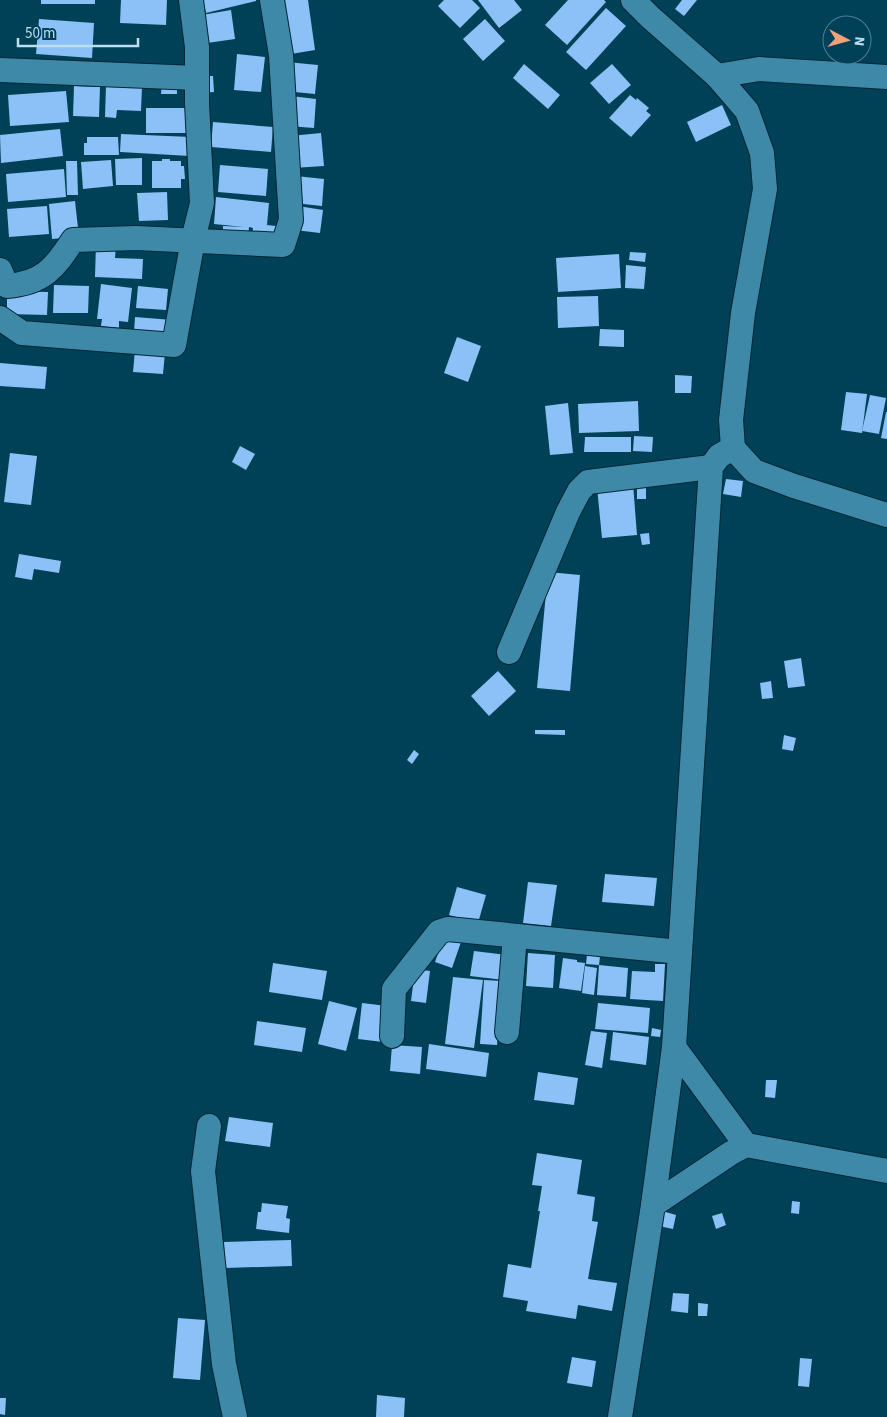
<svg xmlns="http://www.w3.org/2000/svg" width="887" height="1417" font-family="'Source Sans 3',sans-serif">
<rect width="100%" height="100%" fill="#004157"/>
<!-- building -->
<g fill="#8bc1f6">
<rect x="41" y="0" width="54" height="4"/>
<path d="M121,0h46l-1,25 -46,-2z"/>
<path d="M203,0h53v1l-50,12z"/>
<path d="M277,0h31l7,50 -30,5z"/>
<path d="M444,0h28l8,8 -20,20 -22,-22z"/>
<path d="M478,0h36l8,10 -23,18z"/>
<path d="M568,0h36l2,2 -39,43 -22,-20z"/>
<path d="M682,0h15l-13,16 -9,-7z"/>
<path d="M606,8l20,18 -40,44 -20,-18z"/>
<path d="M231,10l4,29 -28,4 -5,-28z"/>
<path d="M39,19l55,4 -2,35 -56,-4z"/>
<path d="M485,19l20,22 -22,20 -20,-22z"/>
<path d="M237,54l28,3 -4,35 -27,-2z"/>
<path d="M287,62l31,3 -3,29 -31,-3z"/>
<path d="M524,64l36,31 -12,14 -35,-31z"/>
<path d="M612,64l19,21 -22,19 -19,-21z"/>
<path d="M201,76h12l1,16 -13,1z"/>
<path d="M162,81h15v13h-16z"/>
<path d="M106,85l36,2 -1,24 -24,-1 -1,8 -11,-1z"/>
<path d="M74,86l26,1 -1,30 -26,-1z"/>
<path d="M66,91l3,31 -59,4 -2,-31z"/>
<path d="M630,95l6,5 1,-2 12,10 -3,3 5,4 -20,22 -22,-19z"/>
<path d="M291,96l25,3 -2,29 -26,-2z"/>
<path d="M722,105l9,20 -35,17 -9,-20z"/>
<rect x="146" y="108" width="41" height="25"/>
<path d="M213,122l60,5 -2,25 -60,-5z"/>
<path d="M60,129l3,27 -62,7 -1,-28z"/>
<path d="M321,133l3,33 -31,2 -3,-32z"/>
<path d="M121,134l70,3 -1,19 -70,-4z"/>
<path d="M87,137h31l1,18h-35v-12h3z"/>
<path d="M142,158v27h-26l-1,-26z"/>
<path d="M162,159h8v2h11v5h3l1,13h-4v9h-29v-27h10z"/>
<path d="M111,160l2,26 -30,3 -2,-27z"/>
<path d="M66,161h11l1,34h-11z"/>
<path d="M220,165l48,4 -2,27 -48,-4z"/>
<path d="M64,169l2,28 -58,5 -2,-28z"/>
<path d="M296,176l28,3 -2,27 -28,-3z"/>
<path d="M167,192l1,28 -29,1 -2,-28z"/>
<path d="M216,197l53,6 -2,22 9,1 -2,14 -22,-2 1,-10 -4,-1 -1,11 -25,-2v-10l21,1 -30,-3z"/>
<path d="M75,201l4,36 -27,2 -3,-35z"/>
<path d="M47,206l2,28 -40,3 -2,-28z"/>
<path d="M298,206l25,4 -3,23 -25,-3z"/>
<path d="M96,244l20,1 -1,13 28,1 -1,20 -47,-2z"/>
<path d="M630,252l16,1 -1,9 -16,-2z"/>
<path d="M619,254l2,34 -63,4 -2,-34z"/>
<path d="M626,265l20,2 -2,22 -19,-1z"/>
<path d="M101,284l31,4 -4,34 -9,-1v7l-18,-2 1,-7h-5z"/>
<path d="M54,285l35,1 -1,27h-35z"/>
<path d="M138,286l30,3 -2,21 -30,-2z"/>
<path d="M7,291l41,1 -1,23 -40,-1z"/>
<path d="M598,296l1,30 -41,2 -1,-31z"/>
<path d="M135,317l37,3 -1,15 -37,-3z"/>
<path d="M600,329l24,1v17l-25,-1z"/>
<path d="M457,337l24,9 -13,36 -24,-9z"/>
<path d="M135,350l30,3 -2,21 -30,-2z"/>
<path d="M0,363l47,4 -2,22 -45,-3z"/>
<path d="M675,375l17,1 -1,17h-16z"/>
<path d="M846,392l21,2 -5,39 -21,-3z"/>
<path d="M870,395l16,3 -7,36 -17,-3z"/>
<path d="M638,401l1,30 -60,2 -1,-29z"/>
<path d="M568,403l5,50 -23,2 -5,-49z"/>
<path d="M886,412h1v27l-6,-1z"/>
<path d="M634,436l19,1 -1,15 -19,-1z"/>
<path d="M585,437h46v15h-47z"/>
<path d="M240,446l15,8 -9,16 -14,-8z"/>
<path d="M10,453l27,3 -6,49 -27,-3z"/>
<rect x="637" y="478" width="9" height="21"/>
<path d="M726,479l17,2 -2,16 -18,-3z"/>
<path d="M633,484l4,51 -35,3 -5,-51z"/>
<path d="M649,533l1,11 -8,1 -2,-11z"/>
<path d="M19,554l42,7 -2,12 -25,-4 -2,11 -17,-3z"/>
<path d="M548,572l32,3 -10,116 -33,-3z"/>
<path d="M801,658l4,28 -17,2 -4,-27z"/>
<path d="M498,671l18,20 -27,25 -18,-20z"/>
<path d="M771,681l2,17 -11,1 -2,-16z"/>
<path d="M535,730h30v5l-30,-1z"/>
<path d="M784,735l12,3 -3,13 -11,-2z"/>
<path d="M414,750l5,4 -7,10 -5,-4z"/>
<path d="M605,874l52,4 -3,28 -52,-4z"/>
<path d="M528,882l29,3 -6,41 -28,-3z"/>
<path d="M457,887l29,8 -8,28 -29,-8z"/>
<path d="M444,936l17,6 -9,26 -17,-6z"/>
<path d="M474,951l33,4 -3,25 -34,-4z"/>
<path d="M528,953l27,2 -2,33 -27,-2z"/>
<path d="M587,955l13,1 -1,9 -13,-1z"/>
<path d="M563,958l14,2v2l8,1 -4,28 -22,-3z"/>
<path d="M273,963l54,8 -5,29 -53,-8z"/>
<path d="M655,964h10l-2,37 -33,-2 2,-28 23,1z"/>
<path d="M599,965l29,3 -2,29 -29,-2z"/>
<path d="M585,966l12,2 -3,27 -12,-2z"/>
<path d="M415,969l15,2 -4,32 -15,-2z"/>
<path d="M453,977l30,3 -9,68 -29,-4z"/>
<path d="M484,980l18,1 -5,64 -17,-1z"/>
<path d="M329,1001l28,7 -11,43 -28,-7z"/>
<path d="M362,1003l25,3 -4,36 -25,-3z"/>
<path d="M598,1003l52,5 -2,25 -53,-4z"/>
<path d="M257,1021l49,7 -4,24 -48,-7z"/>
<path d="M652,1028l9,2 -1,7 -9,-1z"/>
<path d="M591,1031l16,2 -5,35 -17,-3z"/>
<path d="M613,1032l36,5 -3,28 -36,-5z"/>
<path d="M429,1044l60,9 -3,24 -60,-8z"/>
<path d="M392,1045l30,2 -2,27 -30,-3z"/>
<path d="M538,1072l40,6 -4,27 -40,-5z"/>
<path d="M766,1080h11l-2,18 -10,-1z"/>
<path d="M229,1117l44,6 -3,24 -45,-6z"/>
<path d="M537,1153l45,7 -5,34 18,3 -3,24 6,1 -10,57 29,4 -5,28 -34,-6 -2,14 -50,-8 2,-10 -25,-4 5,-33 23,4 9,-57h-2l4,-25 -10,-1z"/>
<path d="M792,1201l8,1 -1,12 -8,-1z"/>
<path d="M262,1203l26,3 -2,12 4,1 -1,14 -33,-4 2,-17h3z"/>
<path d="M662,1211l14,4 -3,14 -14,-3z"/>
<path d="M722,1213l4,12 -10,4 -4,-13z"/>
<path d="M291,1240l1,26 -67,2 -1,-26z"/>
<path d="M673,1293l16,1 -1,19 -17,-2z"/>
<path d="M698,1303l10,1 -1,12h-9z"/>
<path d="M178,1318l27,2 -5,60 -27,-2z"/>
<path d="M572,1357l24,4 -4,26 -25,-4z"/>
<path d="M800,1358l12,1 -3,28 -11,-1z"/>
<path d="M377,1395l28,3 -1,19h-28z"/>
<path d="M0,1398h6l-1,17 -5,-1z"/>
</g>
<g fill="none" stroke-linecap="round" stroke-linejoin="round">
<!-- minor casing -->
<g stroke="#002635" stroke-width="26">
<g id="minor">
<path d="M633,0l17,17 67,59 30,35 15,42 3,36 -22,124 -12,107 2,28 21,23 40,15 93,29"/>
<path d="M0,70l197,8"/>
<path d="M717,76l42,-7 128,8"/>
<path d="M0,270l7,16c36,-3 47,-17 66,-46l63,-2 147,7 8,-25 -10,-165 -9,-55"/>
<path d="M0,318l22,15 152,12 19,-105 9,-37 -5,-100v-56l-6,-47"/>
<path d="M509,652l59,-140 11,-21 9,-9 123,-15"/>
<path d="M507,1032l8,-96"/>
<path d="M392,1036l2,-47 45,-57 9,-3 232,23"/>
<path d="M674,1047l72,98"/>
<path d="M209,1126l-6,45 21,193 11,53"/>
<path d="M653,1205l21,-158 37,-580 8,-11 14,-8"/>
<path d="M620,1417l33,-212 78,-52 15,-8 141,26"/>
</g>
</g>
<!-- minor -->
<use href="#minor" stroke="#3f89a8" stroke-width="24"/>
</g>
<!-- north arrow -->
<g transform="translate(847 40) rotate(96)"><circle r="24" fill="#004157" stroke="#4b8094"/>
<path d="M0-4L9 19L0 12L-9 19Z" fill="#f0a27a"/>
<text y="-8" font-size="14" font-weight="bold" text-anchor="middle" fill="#bcdff0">N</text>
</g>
<!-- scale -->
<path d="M18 38v8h120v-8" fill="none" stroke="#bcdff0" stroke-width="2.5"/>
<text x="25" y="38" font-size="15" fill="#bcdff0" stroke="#004157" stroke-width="4" paint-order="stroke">50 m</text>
</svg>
